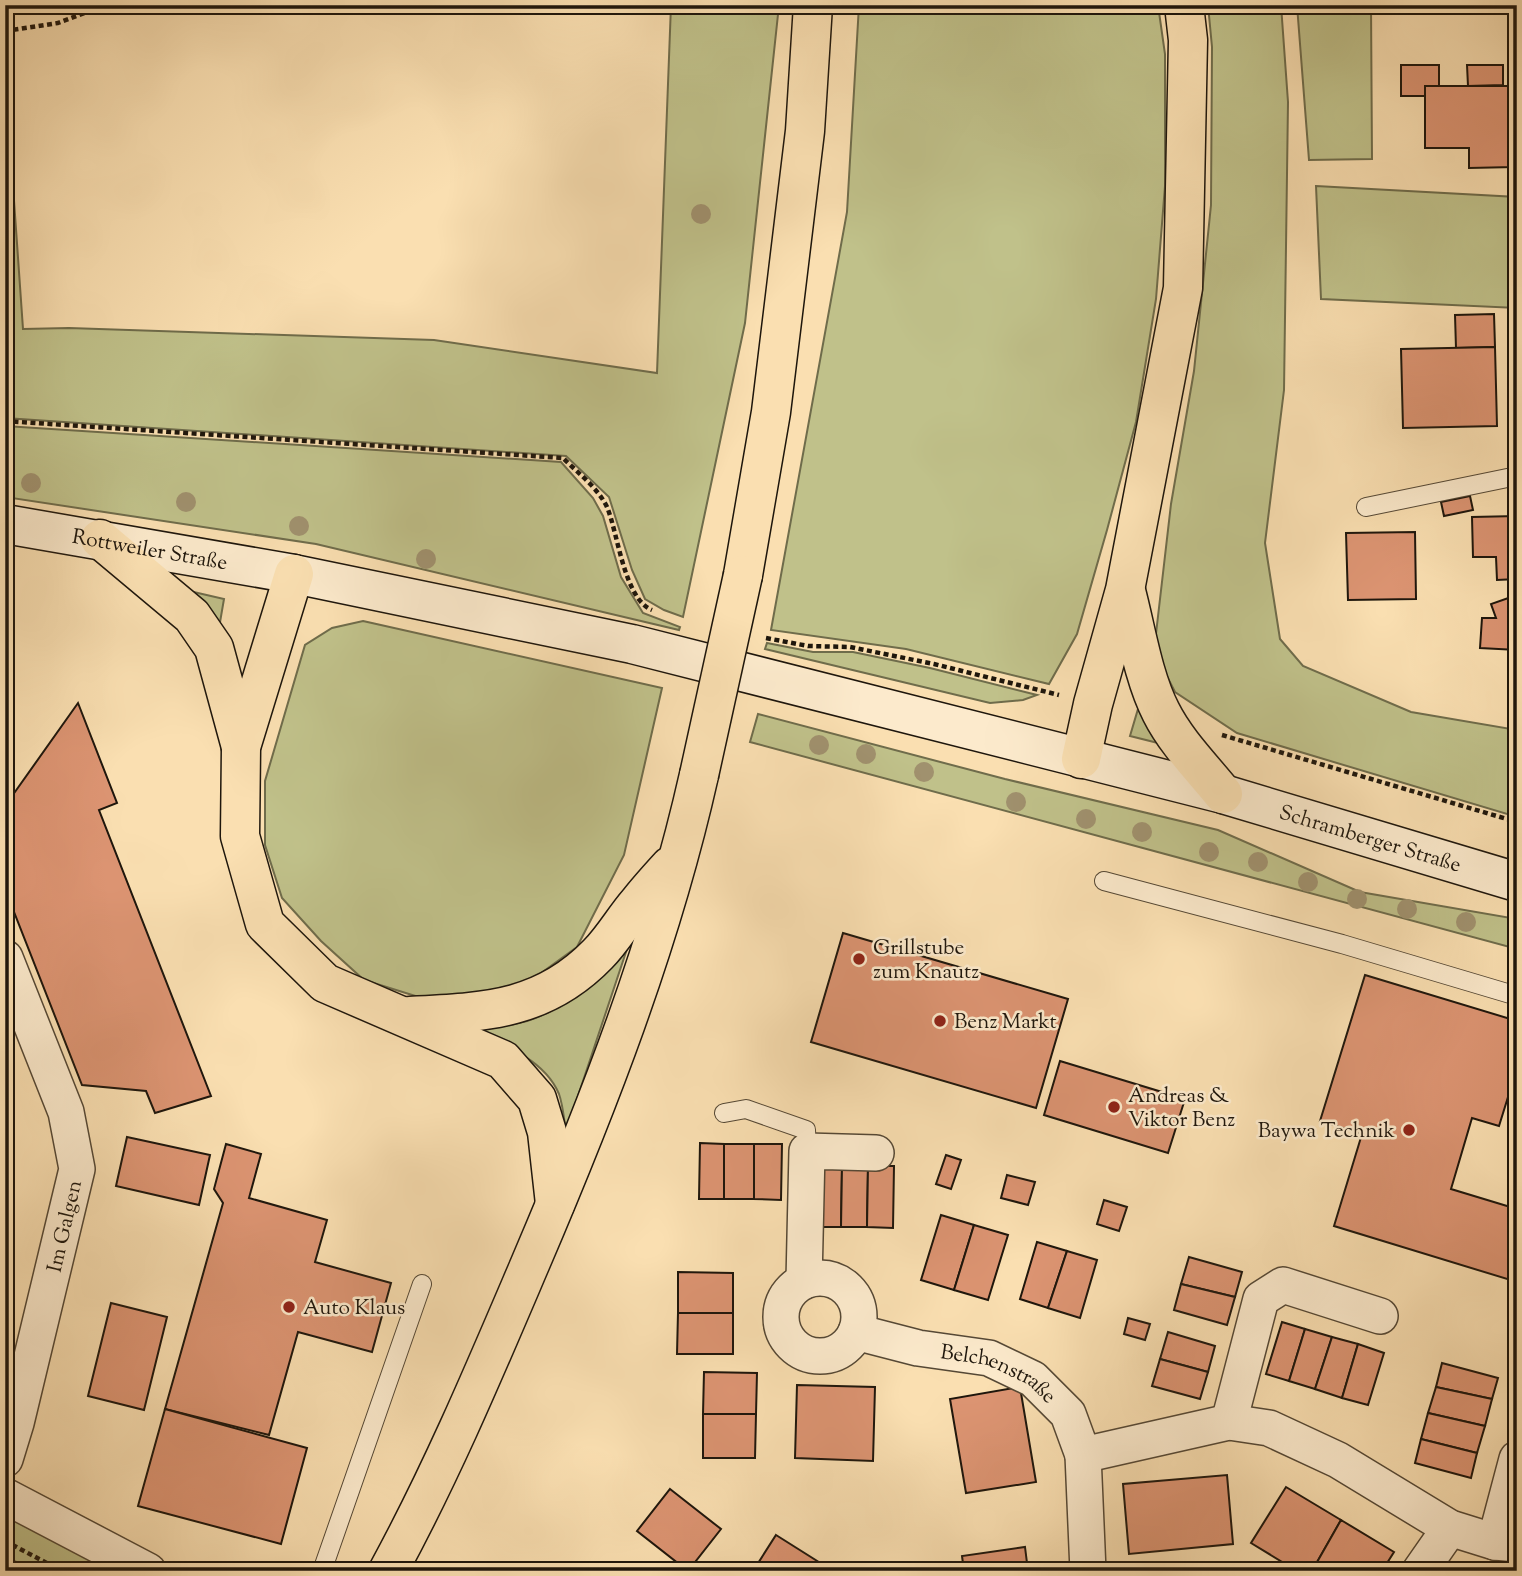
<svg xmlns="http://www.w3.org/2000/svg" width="1522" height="1576" font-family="'Sorts Mill Goudy',serif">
<rect width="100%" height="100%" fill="#fadfb1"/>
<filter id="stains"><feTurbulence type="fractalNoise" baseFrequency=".00286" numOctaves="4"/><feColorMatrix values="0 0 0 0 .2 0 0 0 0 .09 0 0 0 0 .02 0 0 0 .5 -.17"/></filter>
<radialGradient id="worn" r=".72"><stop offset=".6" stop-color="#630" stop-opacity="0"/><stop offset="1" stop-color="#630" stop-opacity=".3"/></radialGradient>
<!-- green -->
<g fill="#c0c18a" stroke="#6f6c4b" stroke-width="2">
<path d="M671,5h108l-34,318 -62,294 -19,-7 -19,-11 -13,-29 -23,-73 -43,-41 -561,-38v-346l18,257 46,-1 365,12 223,33z"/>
<path d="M859,5h299l7,49v132l-9,113 -20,123 -29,108 -30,104 -28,50 -143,-35 -135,-19 76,-418z"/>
<path d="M1208,5h73l7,97 -4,288 -19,153 15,96 23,27 108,46 106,18v87l-280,-84 -62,-41 -21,-41 17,-147 23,-133 17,-166 1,-158z"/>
<path d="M1297,5h74l1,154 -63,1z"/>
<path d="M1316,186l201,11v111l-196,-9z"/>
<path d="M5,426l556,36 32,36 10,18 18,61 22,36 37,14 -1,3 -363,-86 -311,-47z"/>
<path d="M185,590l39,9 -5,29z"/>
<path d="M363,621l299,67 -38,167 -47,92 -40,29 -48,19 -64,4 -61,-19 -43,-39 -39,-43 -17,-53v-64l40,-136 27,-17z"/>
<path d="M767,643l46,9h40l77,16 107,27 -14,5 -33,3 -225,-54z"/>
<path d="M1138,709l28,36 -36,-9z"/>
<path d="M758,714l247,65 213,51 142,62 157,27v30l-767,-207z"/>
<path d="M626,952l-60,180c-2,-12 -3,-27 -7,-38 -14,-34 -56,-50 -87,-63 18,-3 37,-5 55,-10 39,-12 69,-43 99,-69z"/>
<path d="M5,1505l130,66h-102l-28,-15z"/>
</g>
<!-- building -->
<g fill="#dc9472" stroke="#1e160c" stroke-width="2">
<path d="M1415,5h97v3l-97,2z"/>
<path d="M1401,65h38v21h-14v10h-24z"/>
<path d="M1467,65h36v20l-35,1z"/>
<path d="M1425,86h88l1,81 -45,1v-20h-44z"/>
<path d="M1494,314l1,33 -39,1 -1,-33z"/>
<path d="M1495,347l2,79 -94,2 -2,-79z"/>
<path d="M1470,496l3,14 -29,6 -3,-14z"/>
<path d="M1517,516v63l-20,1 -1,-23h-23l-1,-40z"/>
<path d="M1415,532l1,67 -68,1 -2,-67z"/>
<path d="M1517,595v55l-37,-2 2,-30h14l-5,-14z"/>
<path d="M78,703l39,100 -18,7 112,286 -56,17 -9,-22 -64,-6 -77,-196v-83z"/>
<path d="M843,933l225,66 -32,109 -225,-66z"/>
<path d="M1365,975l152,46v47l-18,58 -27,-8 -21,71 66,20v73l-183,-56 28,-92 -42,-13z"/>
<path d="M1060,1061l125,38 -17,54 -124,-38z"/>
<path d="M127,1137l83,18 -11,50 -83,-19z"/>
<path d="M700,1143l24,1v55h-25z"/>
<path d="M226,1144l35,10 -12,44 78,22 -12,42 76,21 -19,69 -74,-20 -29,103 -104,-26 58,-206 -9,-14z"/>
<rect x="724" y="1144" width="30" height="55"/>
<path d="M754,1144h28l-1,56 -27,-1z"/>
<path d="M946,1155l15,5 -10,29 -15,-5z"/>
<path d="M817,1165l25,1 -1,61h-24z"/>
<path d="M842,1166h26l-1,61h-26z"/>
<path d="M868,1166h26l-1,62 -26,-1z"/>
<path d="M1007,1175l28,7 -7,23 -27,-7z"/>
<path d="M1104,1200l23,7 -8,24 -22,-7z"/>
<path d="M941,1215l33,10 -20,65 -33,-10z"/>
<path d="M974,1225l34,10 -20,65 -34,-10z"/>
<path d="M1037,1242l30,9 -19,57 -28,-9z"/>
<path d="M1067,1251l30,9 -17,58 -32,-10z"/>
<path d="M1189,1257l53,15 -7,25 -54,-13z"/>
<path d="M678,1272l55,1v40h-55z"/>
<path d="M1181,1284l54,13 -8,28 -53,-15z"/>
<path d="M111,1303l56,14 -23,93 -56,-14z"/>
<path d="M678,1313h55v41h-56z"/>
<path d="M1128,1318l22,6 -5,16 -21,-6z"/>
<path d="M1282,1322l23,7 -16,52 -23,-7z"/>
<path d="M1305,1329l27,8 -17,52 -26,-8z"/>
<path d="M1168,1332l47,14 -7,26 -48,-13z"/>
<path d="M1332,1337l26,7 -16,54 -27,-9z"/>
<path d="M1358,1344l26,9 -16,52 -26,-7z"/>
<path d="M1160,1359l48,13 -8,27 -48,-13z"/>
<path d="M1442,1363l56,15 -6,21 -56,-12z"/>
<path d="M704,1372l53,1 -1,41h-53z"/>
<path d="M797,1385l78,2 -2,74 -78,-3z"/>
<path d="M1020,1387l16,95 -70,11 -16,-94z"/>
<path d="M1436,1387l56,12 -7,27 -57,-13z"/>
<path d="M165,1409l142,39 -26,96 -143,-38z"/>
<path d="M1428,1413l57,13 -8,27 -56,-14z"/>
<path d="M703,1414h53l-1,44h-52z"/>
<path d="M1421,1439l56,14 -6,25 -56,-15z"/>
<path d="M1227,1475l6,69 -104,10 -6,-70z"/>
<path d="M1286,1487l55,33 -29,51h-15l-46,-28z"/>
<path d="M670,1489l51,40 -33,42 -51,-40z"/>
<path d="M1341,1520l53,32 -12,19h-70z"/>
<path d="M776,1535l57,36h-80z"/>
<path d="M1025,1547l3,24h-64l-2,-15z"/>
</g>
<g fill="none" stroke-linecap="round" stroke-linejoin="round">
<!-- lane casing -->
<g stroke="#554835" stroke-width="20">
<g id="lane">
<path d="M1366,507l151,-31"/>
<path d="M1104,881l238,63 175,52"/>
<path d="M724,1113l22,-4 60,21 1,21"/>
<path d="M322,1571l100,-287"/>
</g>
</g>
<!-- street casing -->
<g stroke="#554835" stroke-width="38">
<g id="street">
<path d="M5,958l61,154 11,57 -61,254 -11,36"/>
<circle cx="820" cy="1317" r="39"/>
<path d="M804,1281l3,-130 69,2"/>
<path id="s1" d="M856,1332l62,16 71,10 44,21 35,35 15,41 146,-33 40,6 69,32 112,68 45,14 22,2"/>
<path d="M1229,1422l32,-123 22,-14 97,31"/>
<path d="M1083,1455l5,116"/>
<path d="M5,1496l143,75"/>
<path d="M1495,1542l22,-83"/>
<path d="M1420,1571l30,-43"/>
</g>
</g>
<!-- secondary casing -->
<g stroke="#1e160c" stroke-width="41">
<g id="secondary">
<path id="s2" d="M5,524l289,50 338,70 591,150 294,88"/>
</g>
</g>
<!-- primary casing -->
<g stroke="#1e160c" stroke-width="41">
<g id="primary">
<path d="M100,539l92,77 22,32 27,99"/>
<path d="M294,574l-53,173 -1,89 25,88 60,59 178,77 34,39 10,33 8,72"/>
<path d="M743,575l28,-163 34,-281 8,-126"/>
<path d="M1126,591c10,38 17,86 35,121 15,30 41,56 62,82"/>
<path d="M1081,759l12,-55 32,-114 58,-302 5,-248 -4,-35"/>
<path d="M410,1016c74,-4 133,-5 188,-62 15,-15 26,-35 40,-51 10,-13 21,-25 32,-37"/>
<path d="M388,1571c54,-99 98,-204 142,-307 68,-159 131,-320 169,-489"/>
</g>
</g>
<!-- path -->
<g stroke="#1e160c" stroke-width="4.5" stroke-dasharray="5 3.5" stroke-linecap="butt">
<path d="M5,31l53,-8 48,-18"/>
<path d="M5,421l558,37c15,15 35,30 44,49 11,26 17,92 45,103"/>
<path d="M766,638l42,8 42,1 84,17 125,31"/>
<path d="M1222,735l295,87"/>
<path d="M5,1541l57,30"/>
</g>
<!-- lane -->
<use href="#lane" stroke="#fceacc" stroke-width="18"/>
<!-- street -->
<use href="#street" stroke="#fceacc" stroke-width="35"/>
<!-- secondary -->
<use href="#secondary" stroke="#fceacc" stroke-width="38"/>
<!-- primary -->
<use href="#primary" stroke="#fadfb1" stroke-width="38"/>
<!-- primary-bridge casing -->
<g stroke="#1e160c" stroke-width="41" stroke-linecap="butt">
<path id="primary-bridge" d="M699,775l44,-200"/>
</g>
<!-- primary-bridge -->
<use href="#primary-bridge" stroke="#fadfb1" stroke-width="38"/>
</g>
<!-- trees -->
<g fill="#a0916e">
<circle cx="701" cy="214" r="10"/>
<circle cx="31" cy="483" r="10"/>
<circle cx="186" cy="502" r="10"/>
<circle cx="299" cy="526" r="10"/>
<circle cx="426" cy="559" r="10"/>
<circle cx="819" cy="745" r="10"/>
<circle cx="866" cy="754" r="10"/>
<circle cx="924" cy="772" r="10"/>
<circle cx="1016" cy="802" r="10"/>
<circle cx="1086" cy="819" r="10"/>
<circle cx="1142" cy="832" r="10"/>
<circle cx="1209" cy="852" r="10"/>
<circle cx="1258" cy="862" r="10"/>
<circle cx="1308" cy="882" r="10"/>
<circle cx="1357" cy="899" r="10"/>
<circle cx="1407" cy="909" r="10"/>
<circle cx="1466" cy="922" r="10"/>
</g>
<!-- markers -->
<g fill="#8f2418" stroke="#fceacc" stroke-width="2.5">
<circle cx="859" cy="959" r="7"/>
<circle cx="940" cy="1021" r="7"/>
<circle cx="1114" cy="1107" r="7"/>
<circle cx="1409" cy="1130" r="7"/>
<circle cx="289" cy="1307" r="7"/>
</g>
<g text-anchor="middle" stroke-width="5" stroke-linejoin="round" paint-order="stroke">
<!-- street labels -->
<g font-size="21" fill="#1e160c" stroke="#fceacc">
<text dy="7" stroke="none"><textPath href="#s2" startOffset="147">Rottweiler Straße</textPath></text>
<text dy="7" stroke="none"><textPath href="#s2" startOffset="1402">Schramberger Straße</textPath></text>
<text transform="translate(64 1226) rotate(-77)" y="7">Im Galgen</text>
<text dy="7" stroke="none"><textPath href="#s1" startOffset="150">Belchenstraße</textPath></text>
</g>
<!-- poi labels -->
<g font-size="21" fill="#1e160c" stroke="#fceacc" text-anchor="start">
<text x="873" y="954">Grillstube<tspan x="873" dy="24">zum Knautz</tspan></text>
<text x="954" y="1028">Benz Markt</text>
<text x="1128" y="1102">Andreas &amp;<tspan x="1128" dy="24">Viktor Benz</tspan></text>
<text x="1395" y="1137" text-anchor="end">Baywa Technik</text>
<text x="303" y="1314">Auto Klaus</text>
</g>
</g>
<!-- margin -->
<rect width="1522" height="1576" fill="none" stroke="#fadfb1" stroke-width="28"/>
<rect x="7" y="7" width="1508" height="1562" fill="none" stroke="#1e160c" stroke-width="3.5"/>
<rect x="14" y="14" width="1494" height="1548" fill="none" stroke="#1e160c" stroke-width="2"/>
<rect width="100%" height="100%" filter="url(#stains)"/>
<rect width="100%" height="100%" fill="url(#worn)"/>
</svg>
